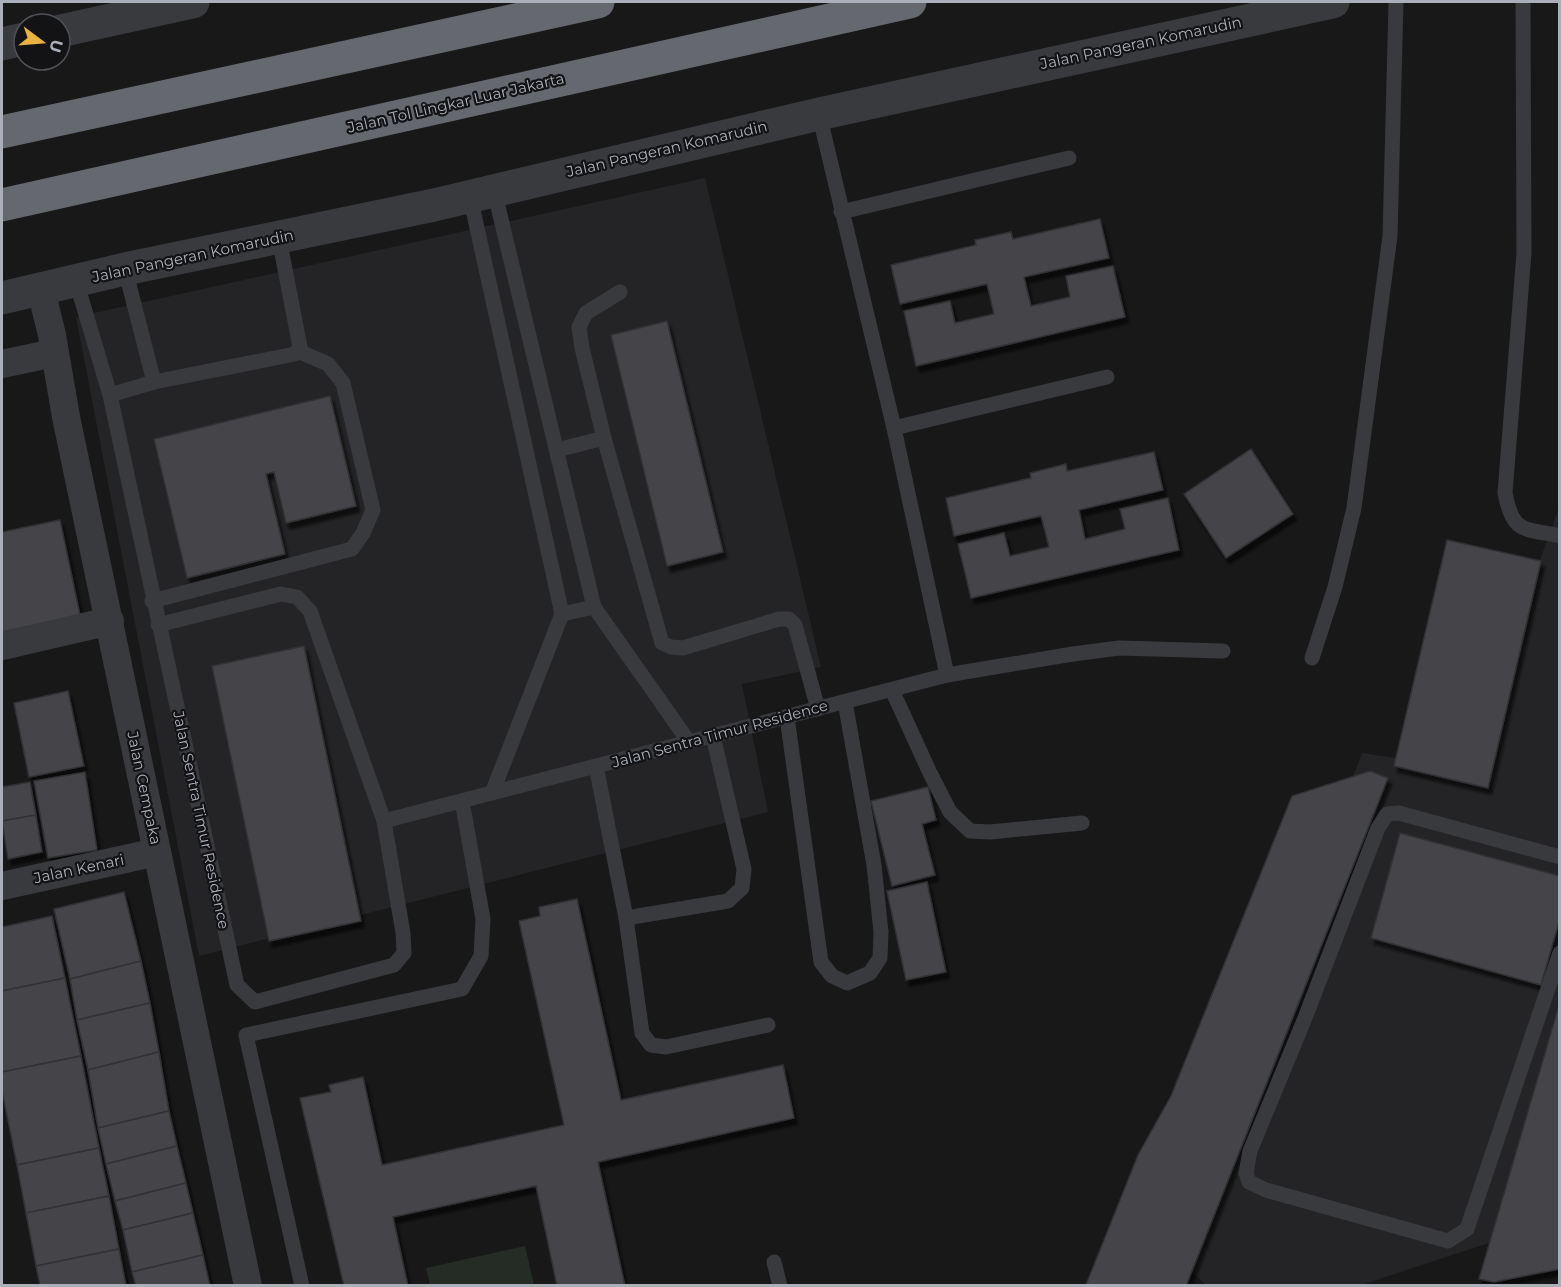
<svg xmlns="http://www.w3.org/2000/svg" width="1561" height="1287" font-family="Montserrat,sans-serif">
<defs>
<filter id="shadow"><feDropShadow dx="3.5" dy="6" stdDeviation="1.5" flood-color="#0009"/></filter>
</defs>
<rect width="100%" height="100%" fill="#181819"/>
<!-- built -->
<g fill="#242426">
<path d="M705,178l116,489 -79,17 26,128 -569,144 -123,-639z"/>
<path d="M1559,508v712l-198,65h-155l-32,-29 188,-503 102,15z"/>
</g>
<!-- green -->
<path fill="#242c25" d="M525,1246l9,39h-104l-4,-17z"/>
<!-- building -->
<g fill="#444549" stroke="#323235" stroke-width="1.5" filter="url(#shadow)">
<path d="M1100,219l9,39 -85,19 7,29 39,-9 -4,-21 47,-10 12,51 -209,49 -12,-55 46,-10 5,22 39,-9 -7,-30 -87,20 -9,-39 85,-20 -1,-5 36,-8 2,7z"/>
<path d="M667,321l56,231 -56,14 -56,-231z"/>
<path d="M330,396l26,110 -70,17 -12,-51 -8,2 19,80 -98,24 -33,-139z"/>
<path d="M1251,449l42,65 -67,44 -42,-64z"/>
<path d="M1154,452l9,38 -84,20 6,29 40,-10 -5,-20 48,-11 11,52 -208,48 -13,-54 46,-11 6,23 39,-9 -8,-31 -87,20 -8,-38 85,-20 -1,-5 36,-9 1,7z"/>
<path d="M60,520l20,95 -78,17v-100z"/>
<path d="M1447,540l94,21 -53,227 -94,-22z"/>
<path d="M304,646l57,275 -92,20 -57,-275z"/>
<path d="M68,691l16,75 -55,11 -15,-74z"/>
<path d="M1370,771l18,7 -202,508 -100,-1 52,-130 33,-59 121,-300z"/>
<path d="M85,772l12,78 -49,8 -14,-77z"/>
<path d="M30,782l6,33 -34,6v-34z"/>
<path d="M928,787l8,33 -14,4 13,51 -43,11 -21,-85z"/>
<path d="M36,815l6,37 -34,7 -6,-38z"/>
<path d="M1400,833l160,43v42l-19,67 -170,-47z"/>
<path d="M927,882l19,90 -40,8 -19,-89z"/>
<path d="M124,892l17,69 -71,18 -16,-70z"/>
<path d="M577,899l44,201 162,-35 11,53 -196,44 27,124h-68l-21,-100 -143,31 15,69h-64l-44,-188 31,-6 -2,-7 34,-8 19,88 182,-40 -45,-204 21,-5 -1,-9z"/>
<path d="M52,916l13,62 -63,13v-64z"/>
<path d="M141,961l9,42 -73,17 -7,-41z"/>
<path d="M65,978l16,78 -79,16v-81z"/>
<path d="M1560,1002v267l-66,13 -15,-3z"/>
<path d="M150,1003l9,49 -71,18 -11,-50z"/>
<path d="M159,1052l10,59 -71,17 -10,-58z"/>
<path d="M81,1056l18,92 -82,17 -15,-74v-19z"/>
<path d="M169,1111l8,35 -71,18 -8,-36z"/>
<path d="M177,1146l9,37 -71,18 -9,-37z"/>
<path d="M99,1148l10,48 -83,17 -9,-48z"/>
<path d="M186,1183l7,30 -70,17 -8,-29z"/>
<path d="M109,1196l10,53 -83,17 -10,-53z"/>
<path d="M193,1213l10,42 -71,17 -9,-42z"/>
<path d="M119,1249l7,37h-86l-4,-20z"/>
<path d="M203,1255l7,31h-74l-4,-14z"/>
</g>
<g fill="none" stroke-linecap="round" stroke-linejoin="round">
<!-- service -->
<g stroke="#393a3e" stroke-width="15">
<path d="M1523,2l1,251 -19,240c8,41 18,35 55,43"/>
<path d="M819,114l75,314 53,247"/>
<path d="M494,190l100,417 95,135"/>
<path d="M470,196l92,418"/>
<path d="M841,212l228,-54"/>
<path d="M76,281l34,114 127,590 18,17 139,-37 10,-12 -1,-20 -19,-112 -74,-210 -13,-14 -16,-3 -123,31"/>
<path d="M620,292l-34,21 -7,14 3,21 22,90 58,205 9,4 12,1 96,-29h10l6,6 23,84"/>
<path d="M154,382l141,-28 5,-7 -21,-109"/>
<path d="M110,395l44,-13 -29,-113"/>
<path d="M894,428l213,-51"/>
<path d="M557,450l47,-12"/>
<path d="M152,601l200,-52 11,-16 10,-23 -30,-127 -15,-19 -30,-13"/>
<path d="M562,614l32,-7"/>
<path d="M1312,658l23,-71 19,-79 36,-272 6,-234"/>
<path d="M892,690l38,83 20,39 20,19 20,1 92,-9"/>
<path d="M787,717l34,245 11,14 15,7 23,-10 10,-15 1,-26 -7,-67 -29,-163"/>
<path d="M596,766l30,152 102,-17 14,-13 2,-19 -31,-133"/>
<path d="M492,793l70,-179"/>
<path d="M384,821l563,-146 126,-21 46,-6 104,3"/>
<path d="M1560,857l-161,-44 -12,1 -9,14 -73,190 -55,133 -4,22 3,9 17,8 182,51 19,-12 93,-276"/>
<path d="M626,918l16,115 9,12 15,2 102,-22"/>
<path d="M774,1262l6,24"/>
<path d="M302,1286l-56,-251 216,-46 19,-33 2,-37 -21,-118"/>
</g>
<!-- minor -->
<g stroke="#393a3e" stroke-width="28">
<path d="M41,290l11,45 14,82 182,869"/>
<path d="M2,364l52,-11"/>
<path d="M2,646l108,-25"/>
<path d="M2,886l155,-34"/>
</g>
<!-- tertiary -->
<g stroke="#393a3e" stroke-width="33">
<path d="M60,31l133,-29"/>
<path d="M2,44l22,-5"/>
<path d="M2,298l123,-29 309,-64 385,-91 514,-112"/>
</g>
<!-- motorway -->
<g stroke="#65686f" stroke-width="33">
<path d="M2,132l596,-130"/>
<path d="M2,205l908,-203"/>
</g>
</g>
<g text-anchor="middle" stroke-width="4.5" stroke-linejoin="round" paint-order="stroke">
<!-- street labels -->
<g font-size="15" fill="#aaafb9" stroke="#131315">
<text transform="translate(1141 43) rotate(-12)" y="5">Jalan Pangeran Komarudin</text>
<text transform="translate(456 103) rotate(-13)" y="5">Jalan Tol Lingkar Luar Jakarta</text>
<text transform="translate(667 149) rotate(-13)" y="5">Jalan Pangeran Komarudin</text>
<text transform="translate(193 256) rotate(-12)" y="5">Jalan Pangeran Komarudin</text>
<text transform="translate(720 734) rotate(-15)" y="5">Jalan Sentra Timur Residence</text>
<text transform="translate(144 788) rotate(78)" y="5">Jalan Cempaka</text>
<text transform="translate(201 820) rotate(78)" y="5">Jalan Sentra Timur Residence</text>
<text transform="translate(79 869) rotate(-12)" y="5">Jalan Kenari</text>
</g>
</g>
<!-- border -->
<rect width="1561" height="1287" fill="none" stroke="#aaafb9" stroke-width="6"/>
<!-- north arrow -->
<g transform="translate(42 42) rotate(106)"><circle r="28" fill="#131315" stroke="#4f5157" stroke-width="1.5"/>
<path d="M0-4.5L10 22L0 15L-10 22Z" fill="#e9b240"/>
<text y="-9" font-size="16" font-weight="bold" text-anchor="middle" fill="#aaafb9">U</text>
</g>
</svg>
